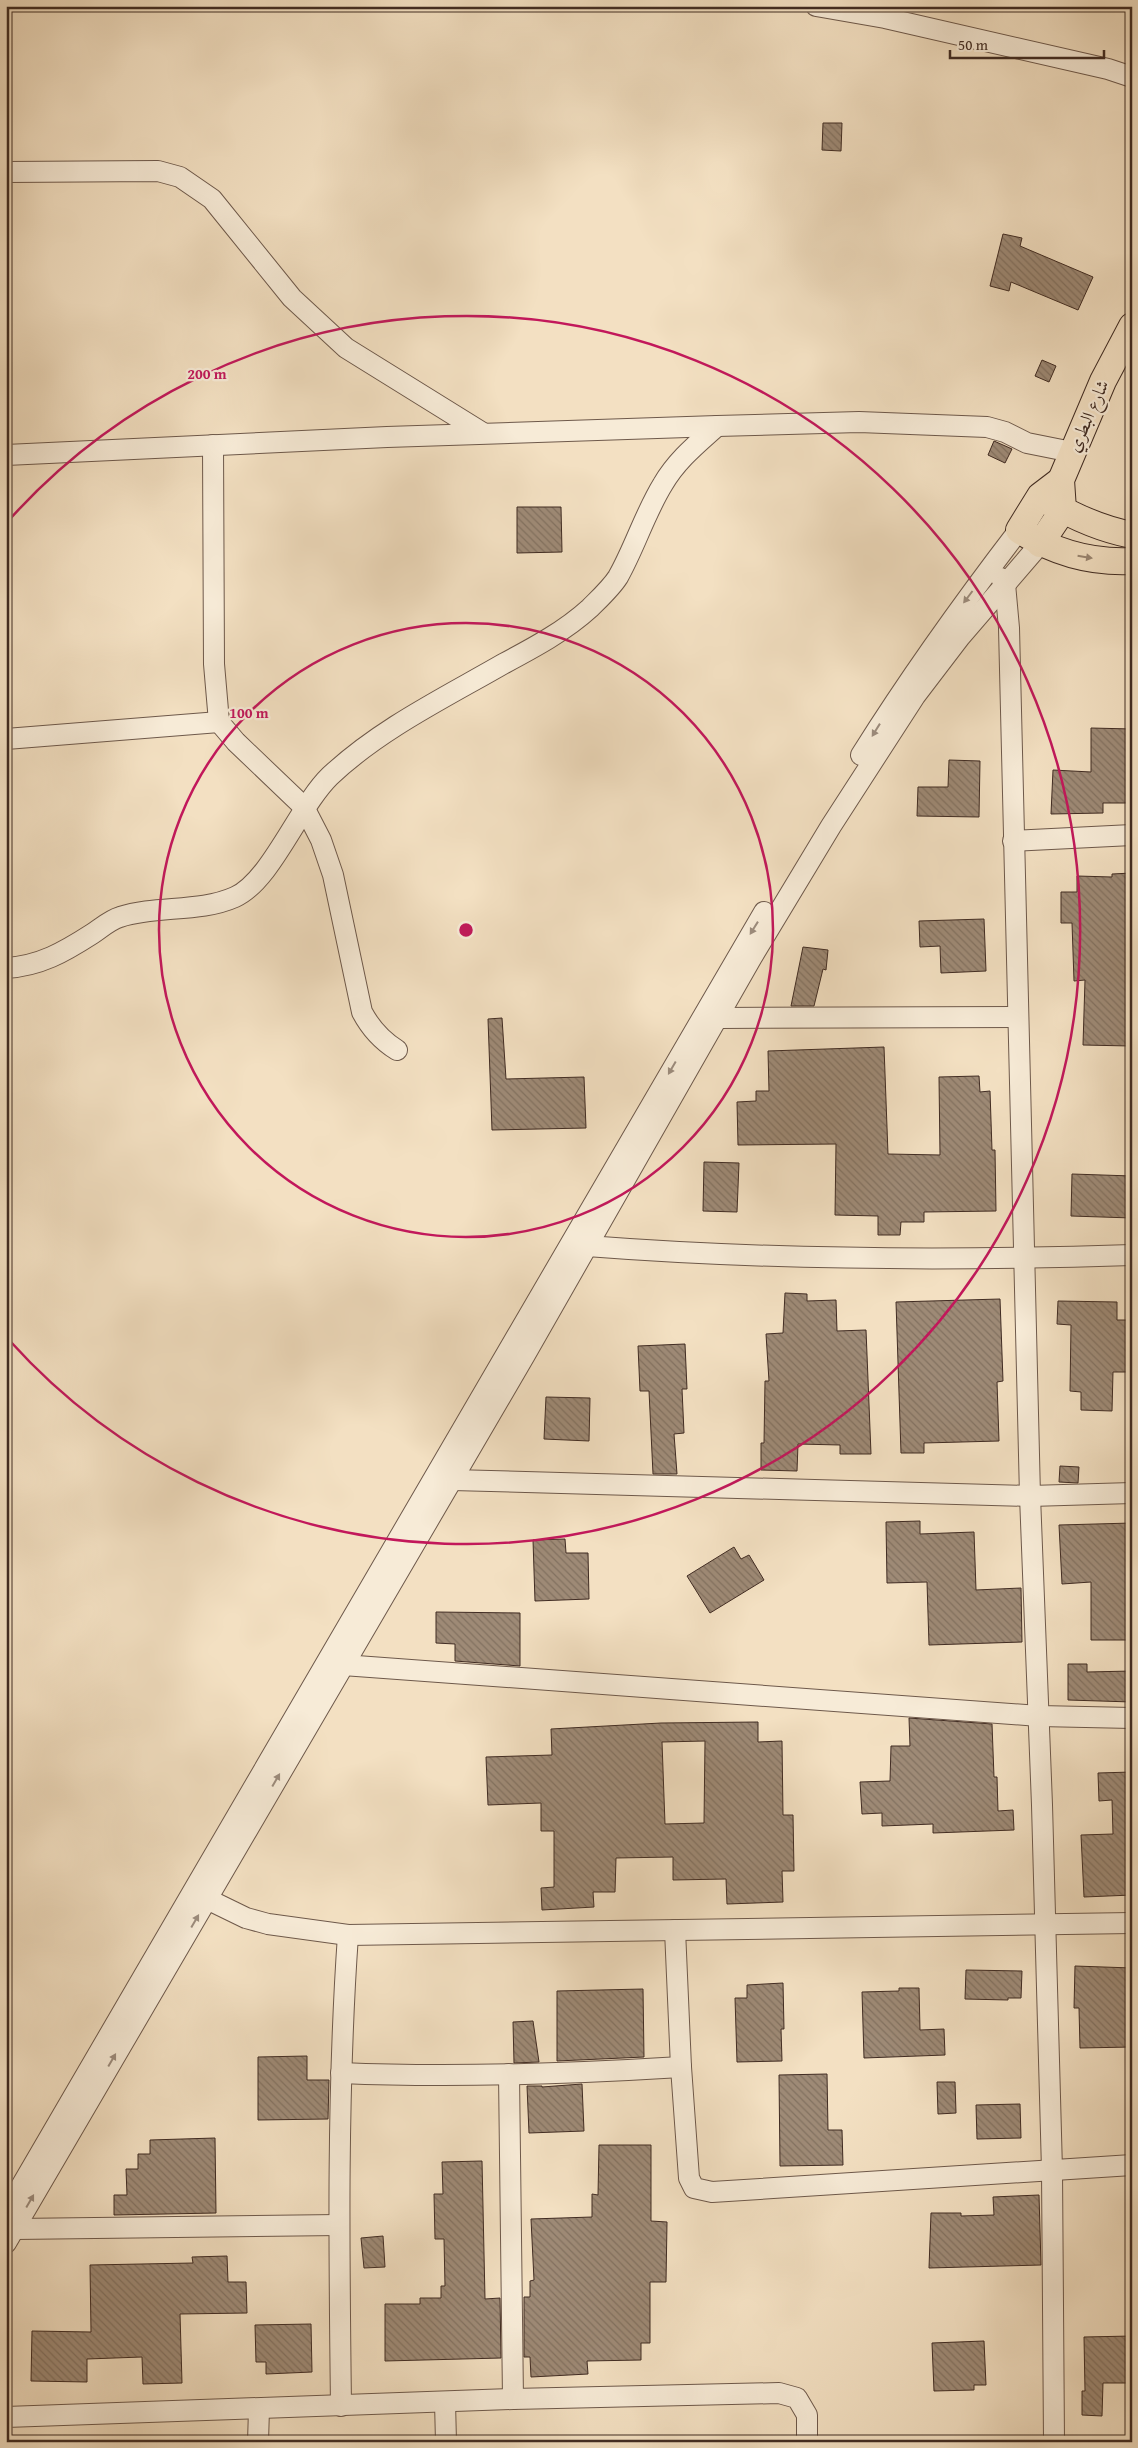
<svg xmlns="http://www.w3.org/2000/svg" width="1138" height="2448" font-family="'Gentium Book Plus',Amiri,serif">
<defs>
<pattern id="building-back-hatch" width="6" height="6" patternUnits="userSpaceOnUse" patternTransform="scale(1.25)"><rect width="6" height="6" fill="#9e8a76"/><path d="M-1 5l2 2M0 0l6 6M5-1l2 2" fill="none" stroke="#827160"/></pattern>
</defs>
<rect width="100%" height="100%" fill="#f3e0c2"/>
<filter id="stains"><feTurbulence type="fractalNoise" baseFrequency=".004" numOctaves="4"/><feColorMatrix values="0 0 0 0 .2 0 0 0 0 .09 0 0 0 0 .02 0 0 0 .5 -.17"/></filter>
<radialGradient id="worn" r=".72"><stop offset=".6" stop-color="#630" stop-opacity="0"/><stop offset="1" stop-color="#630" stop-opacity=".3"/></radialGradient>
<!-- building -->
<g fill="url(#building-back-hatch)" stroke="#412c23" fill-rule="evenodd">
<path d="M823,123h19l-1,28 -19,-1z"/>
<path d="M1003,234l19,4 -2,8 73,31 -15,33 -67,-28 -2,9 -19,-5z"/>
<path d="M1042,360l14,6 -7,16 -14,-6z"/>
<path d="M994,441l18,8 -7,14 -17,-8z"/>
<path d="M517,507h44l1,45 -45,1z"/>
<path d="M1091,728l41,1v74h-29v10l-52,1 2,-44 38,2z"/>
<path d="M949,760l31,1 -1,56 -62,-1 1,-29h30z"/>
<path d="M1132,873l-2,173 -47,-1 2,-65 -11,1 -2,-58h-11v-31h16v-16l35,1v-3z"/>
<path d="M984,919l2,52 -45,2 -1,-27 -20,1 -1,-26z"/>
<path d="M803,947l25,3 -2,20 -3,-1 -9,37h-23z"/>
<path d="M502,1018l4,61 78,-2 2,51 -94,2 -4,-111z"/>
<path d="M884,1047l4,107 52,1 -1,-78 40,-1 1,16 10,-1 2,59h3l1,61 -72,1v10h-23l-1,13h-22v-19l-43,-1 1,-71 -98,1 -1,-43 19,-1v-10h13l-1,-40z"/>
<path d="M704,1162l35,1 -2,49 -34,-1z"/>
<path d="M1072,1174l60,2v42l-61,-2z"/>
<path d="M785,1293l22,1v7l29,-1 1,31 29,-1 5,124h-31v-9l-42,-1 -1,27 -36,-1v-27h3l1,-62h4l-3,-47 17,-1z"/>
<path d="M1000,1299l3,82 -6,1 2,59 -75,2v10h-23l-5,-151z"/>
<path d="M1058,1301l59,1v18h14l-1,52h-17l-1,39 -31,-1v-18l-11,-1 1,-66 -14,-1z"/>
<path d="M685,1344l2,45h-5l2,44 -10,1 3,40h-24l-4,-83h-9l-2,-45z"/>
<path d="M546,1397l44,1 -1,43 -45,-2z"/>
<path d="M1060,1466l19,1 -1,16 -19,-1z"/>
<path d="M920,1521v13l54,-2 2,58 45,-2 1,54 -93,3 -2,-63 -40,1 -1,-61z"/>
<path d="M1132,1523v117h-41v-58l-29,2 -3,-59z"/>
<path d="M565,1539l1,14h22l1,46 -54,2 -2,-61z"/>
<path d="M734,1547l7,12 8,-4 15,25 -54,33 -23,-37z"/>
<path d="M436,1612l84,1v53l-65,-5v-17l-19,-1z"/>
<path d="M1068,1664h19v8l45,-1v31l-64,-2z"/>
<path d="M909,1718l83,6 2,53h3l1,34 15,-1 1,20 -81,3v-9l-51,2v-13l-20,1 -2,-32 30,-1 1,-35h19z"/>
<path d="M758,1722v20l24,-1 1,74h10l1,56h-12l1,31 -56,2 -1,-25 -53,1v-23l-57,1 -1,34h-22l1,15 -52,3 -1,-22 13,-1v-56h-13v-28l-53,2 -2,-48 66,-2 -1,-26 110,-6zM705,1741l-1,82 -39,1 -3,-82z"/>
<path d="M1132,1772v123l-48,2 -3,-62 32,-1 -1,-34 -13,1 -1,-28z"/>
<path d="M1075,1966l57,2v79l-52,1 -1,-40h-5z"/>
<path d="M966,1970l56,1 -1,27h-13v2l-43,-1z"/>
<path d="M783,1983l1,46h-3l1,32 -45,1 -2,-64h12v-13z"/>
<path d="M899,1988h20l1,42 24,-1 1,26 -81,3 -2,-66 37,-1z"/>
<path d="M643,1989l1,68 -87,4v-70z"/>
<path d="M533,2021l6,41 -25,1 -1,-41z"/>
<path d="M307,2056v24h22l-1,39 -70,1v-63z"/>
<path d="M827,2074l1,56h14l1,35 -63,1 -1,-91z"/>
<path d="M937,2082h18l1,31 -18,1z"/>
<path d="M582,2084l2,47 -55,2 -2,-47h15v1z"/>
<path d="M1020,2104l1,34 -44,1 -1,-34z"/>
<path d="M215,2138l1,75 -102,2v-20h13l-1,-26h12v-15h12v-14z"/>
<path d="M599,2145h52v76l16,1 -1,60h-16v61h-9v17l-54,1 1,13 -57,3 -1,-20h-6v-60h6v-16l4,-1 -3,-61 61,-2v-23l6,1z"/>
<path d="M482,2161l3,138 15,-1 1,60 -116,3v-57h35v-6h21v-12h4l-1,-47h-9l-1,-45h9l-1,-32z"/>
<path d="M1039,2195l2,70 -112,3 2,-55h30v3l33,-1 -1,-18z"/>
<path d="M383,2236l2,31 -21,1 -3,-30z"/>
<path d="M227,2256l1,26h18l1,31 -67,1 2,69 -39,1 -1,-27 -55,2v23l-56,-1 1,-50 59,1 -1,-67 103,-2 -1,-6z"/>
<path d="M311,2324l1,48 -46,2v-12h-10l-1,-37z"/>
<path d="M1132,2336v47h-29l-1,33 -20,-1v-24h3l-1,-54z"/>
<path d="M984,2341l2,44h-12v5l-40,1 -2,-48z"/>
</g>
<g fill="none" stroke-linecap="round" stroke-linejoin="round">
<!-- minor casing -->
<g stroke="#6e594b" stroke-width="22">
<g id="minor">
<path d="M816,6l69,12 223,51 24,8"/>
<path d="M6,172l152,-1 22,6 32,22 80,99 54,50 137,85"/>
<path d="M213,445l1,219 5,58 17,20 68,65 17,33 12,35 29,137c9,17 19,28 35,38"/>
<path d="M6,455l381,-18 330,-11 142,-4 128,5 18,5 22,11 45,9"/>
<path d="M1001,578l4,6 4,44 21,868 12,309 10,365 2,272"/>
<path d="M6,739l213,-17"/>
<path d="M861,755c49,-78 102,-152 158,-225"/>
<path d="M1013,841l119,-6"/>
<path d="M6,968c34,-2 58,-16 86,-34 9,-6 18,-14 28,-17 37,-12 79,-4 115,-20 36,-16 64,-91 95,-121 50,-47 114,-78 173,-112 30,-16 62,-33 87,-56 9,-9 21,-20 28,-31 17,-30 27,-64 45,-93 14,-24 34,-40 54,-58"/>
<path d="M719,1018l298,-1"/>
<path d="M587,1246c181,14 363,15 545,9"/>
<path d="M452,1480l578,16 102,-3"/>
<path d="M343,1665l696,51 93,2"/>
<path d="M207,1899l39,19 22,6 80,11 784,-12"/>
<path d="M675,1930l6,137 8,111 5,10 18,4 420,-27"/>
<path d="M341,2073c114,5 226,1 340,-6"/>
<path d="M509,2074l4,325"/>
<path d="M6,2212l758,-1300"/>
<path d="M15,2229l324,-4"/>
<path d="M6,2243l519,-888 227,-398 79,-131 84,-130 45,-59 80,-93"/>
<path d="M445,2402l1,40"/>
<path d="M341,2406c-2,-157 -4,-314 7,-471"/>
<path d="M6,2417l507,-18 266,-6 18,5 10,17v27"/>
<path d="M258,2442l1,-33"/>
</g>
</g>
<!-- major casing -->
<g stroke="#412c23" stroke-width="28">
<g id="major">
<path d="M1061,480l-21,16 -21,34c34,22 72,33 113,31"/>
<path d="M1047,501c27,16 54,28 85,34"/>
<path d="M1040,544l23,-34 -2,-30 42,-99 29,-55"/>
</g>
</g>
<!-- minor -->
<use href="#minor" stroke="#f7ebd7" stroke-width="20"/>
<!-- major -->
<use href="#major" stroke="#f3e0c2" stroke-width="26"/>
</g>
<!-- one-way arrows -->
<defs><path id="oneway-solid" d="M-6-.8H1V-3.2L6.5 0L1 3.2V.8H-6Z" transform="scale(1.25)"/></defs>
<use fill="#9a8672" href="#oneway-solid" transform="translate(1085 557) rotate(9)"/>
<g fill="#9c8c7d">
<use href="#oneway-solid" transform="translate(968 597) rotate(127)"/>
<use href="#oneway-solid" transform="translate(876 730) rotate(122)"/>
<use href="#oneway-solid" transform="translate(754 928) rotate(122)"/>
<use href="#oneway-solid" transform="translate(672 1068) rotate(120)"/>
<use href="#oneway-solid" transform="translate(276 1780) rotate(-60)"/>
<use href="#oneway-solid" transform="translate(195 1921) rotate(-60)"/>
<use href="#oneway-solid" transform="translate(112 2060) rotate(-60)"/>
<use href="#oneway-solid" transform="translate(30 2201) rotate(-60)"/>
</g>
<!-- distance rings -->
<g fill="none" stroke="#c2185b" stroke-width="2.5">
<circle cx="466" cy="930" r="307"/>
<path d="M10 519A614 614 0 1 1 10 1341"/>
</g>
<g text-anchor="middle" stroke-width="4.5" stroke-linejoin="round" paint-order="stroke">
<!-- street labels -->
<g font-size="18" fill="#412c23" stroke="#f7ebd7">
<text transform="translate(1088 416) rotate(-66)" y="6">شارع البطري</text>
</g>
</g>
<circle cx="466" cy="930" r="8" fill="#c2185b" stroke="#f7ebd7" stroke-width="2.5"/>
<g font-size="15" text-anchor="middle" font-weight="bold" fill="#c2185b" stroke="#f7ebd7" stroke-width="4.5" stroke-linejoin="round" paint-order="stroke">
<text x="207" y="379">200 m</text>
<text x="249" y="718">100 m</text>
</g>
<!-- margin -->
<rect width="1138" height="2448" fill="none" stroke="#f3e0c2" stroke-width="25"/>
<rect x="8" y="8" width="1123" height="2433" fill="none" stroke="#412c23" stroke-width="2.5"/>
<rect x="12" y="12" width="1113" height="2423" fill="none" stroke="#412c23"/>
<!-- scale -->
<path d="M950 50v8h154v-8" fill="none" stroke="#412c23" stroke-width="2.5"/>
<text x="958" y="50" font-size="15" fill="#412c23" stroke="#f7ebd7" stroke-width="4" paint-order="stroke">50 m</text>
<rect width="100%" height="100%" filter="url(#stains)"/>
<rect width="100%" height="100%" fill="url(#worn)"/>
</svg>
